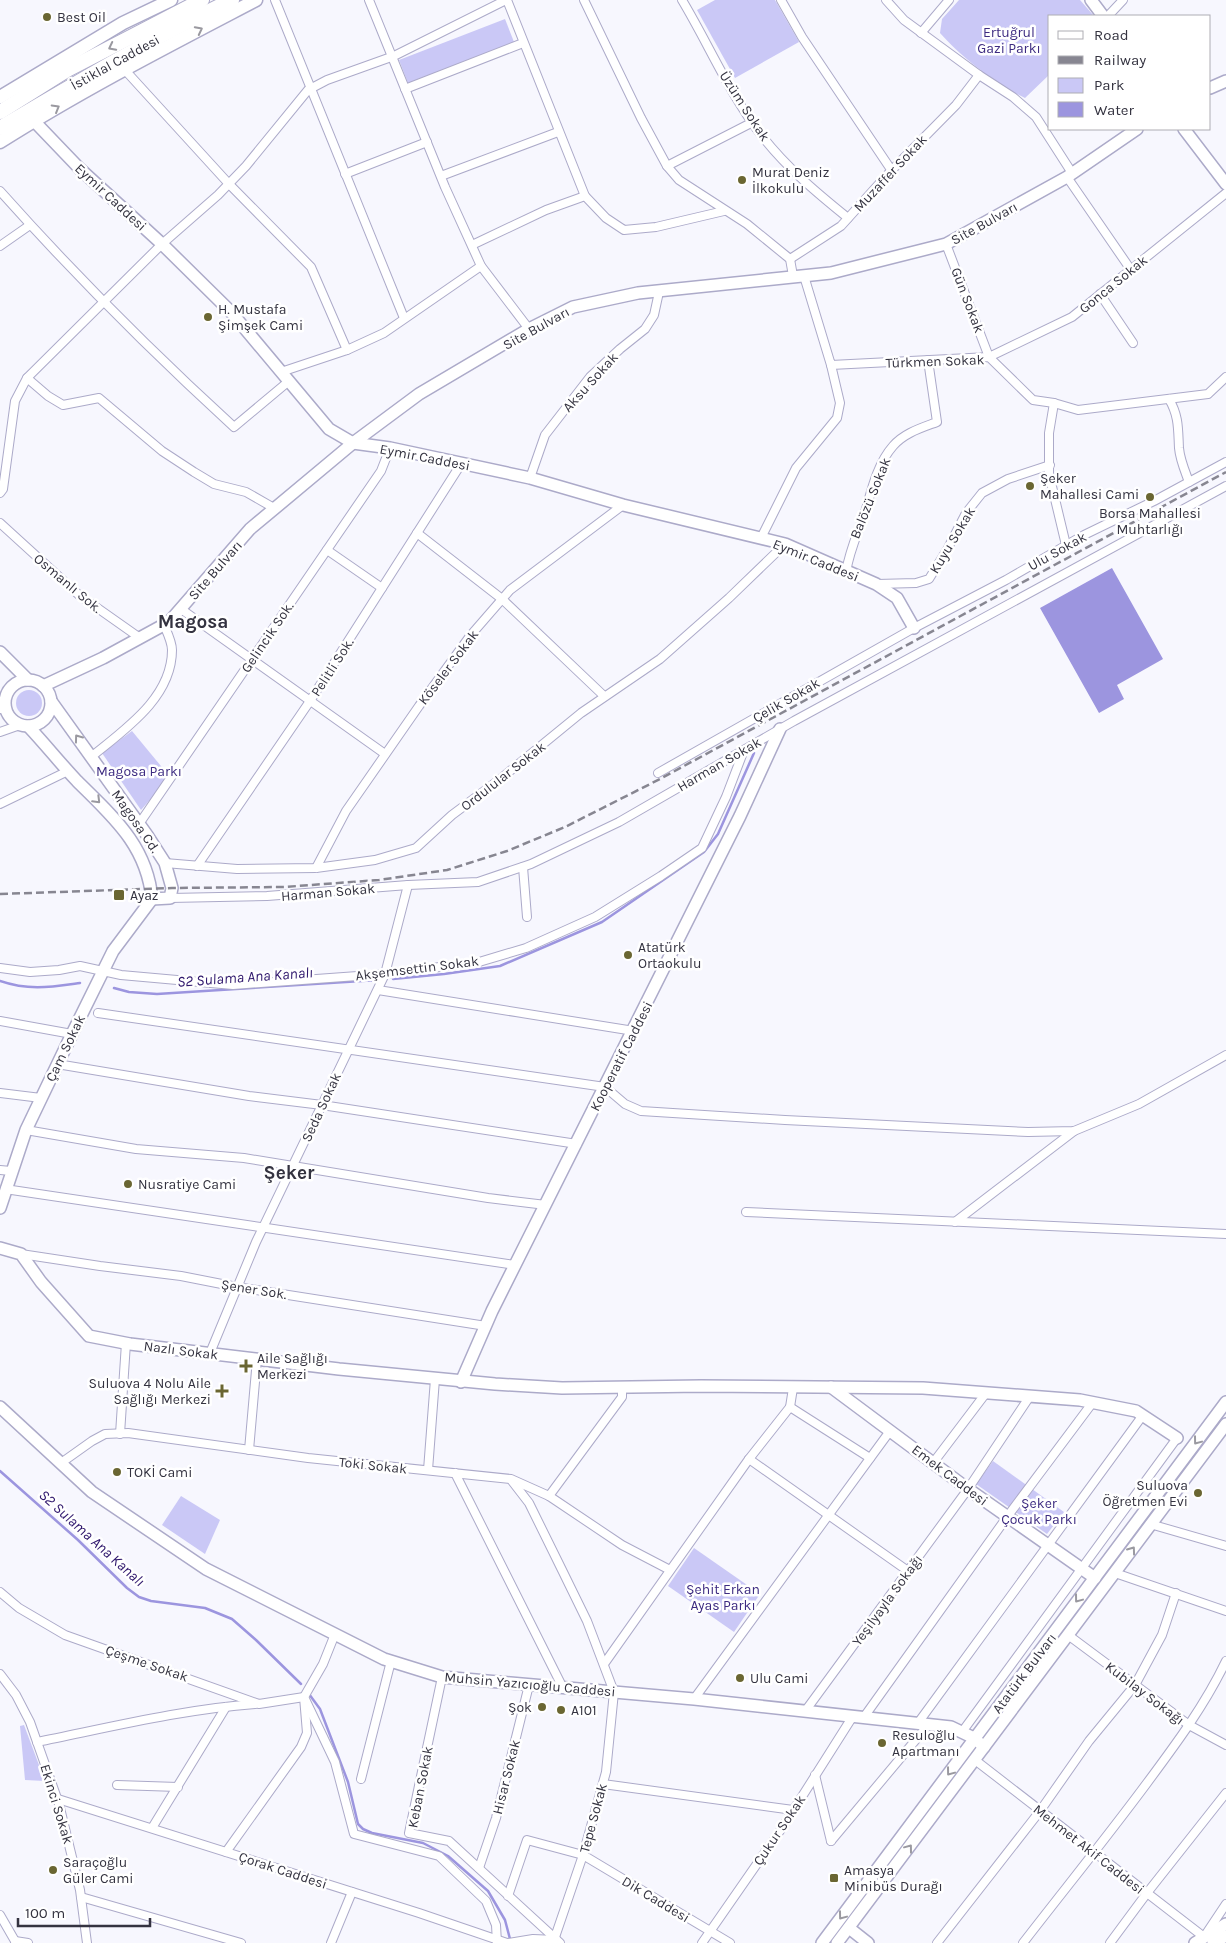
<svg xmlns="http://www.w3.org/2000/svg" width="1226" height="1943" font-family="Karla,sans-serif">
<rect width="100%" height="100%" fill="#f7f7fe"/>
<!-- green -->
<g fill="#cac8f6">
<path d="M715,0h60l24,42 -64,36 -38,-68z"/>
<path d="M959,0h121l14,16h-44v58l-25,24c-27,-12 -66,-43 -85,-65l2,-14z"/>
<path d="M505,19l9,23 -106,41 -9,-23z"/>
<circle cx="29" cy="703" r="13"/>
<path d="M132,731l38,46 -29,33 -39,-57z"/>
<path d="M993,1461l71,51 -17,22 -71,-50z"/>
<path d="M181,1496l39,24 -15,34 -43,-29z"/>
<path d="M694,1548l66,46 -26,38 -66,-46z"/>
<path d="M24,1725l21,56 -20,-1 -5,-54z"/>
</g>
<!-- water -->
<path fill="#9c95df" d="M1112,568l51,91 -46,26 7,14 -25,14 -59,-105z"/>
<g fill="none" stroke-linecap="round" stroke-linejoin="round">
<!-- stream -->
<g stroke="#9c95df" stroke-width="2.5">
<path d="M393,979l51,-5 56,-8 102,-44 102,-70 14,-18 36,-81"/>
<path d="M0,981c29,10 51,6 80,2"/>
<path d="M114,988l15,4 28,2 221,-14"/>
<path d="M0,1471l78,69 49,48 12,9 12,4 54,7 27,11 24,21 45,44"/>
<path d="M309,1694l11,15 28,73 10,42 5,5 9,4 51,10 25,13 40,35 17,29 5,19"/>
</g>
<!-- street casing -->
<g stroke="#acaac9" stroke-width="10">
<g id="street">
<path d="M275,0l129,318"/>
<path d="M369,0l76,187 36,79 48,63"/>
<path d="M507,0l78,196"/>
<path d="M584,0l57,118 26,48 12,14 68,44 43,35 3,17"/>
<path d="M682,0c27,45 48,95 80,136 25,32 55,57 86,82"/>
<path d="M781,0l21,37 90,134"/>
<path d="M886,0l18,20 75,55 34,22 23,20 36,56"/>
<path d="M1108,16l15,-16"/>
<path d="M921,33l28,-33"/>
<path d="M124,69l105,115 82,83 36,83"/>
<path d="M405,89l118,-46"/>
<path d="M667,166l86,-44"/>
<path d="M345,174l82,-32"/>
<path d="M441,176l117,-44"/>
<path d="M1067,177l64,93"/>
<path d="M0,191c74,83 152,161 234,236l55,-46"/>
<path d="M946,244l43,113 83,-40 154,-124"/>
<path d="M472,245l74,-35 39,-14 21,22 18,12 32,-3 68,-16"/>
<path d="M0,246l30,-21"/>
<path d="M790,259l51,-33 46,-51 69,-70 23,-30"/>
<path d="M804,276l27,89 158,-8 44,43 21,3 24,7 130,-16 18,-17"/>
<path d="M1100,294l33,49"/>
<path d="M281,372l66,-22 37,-17 97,-67"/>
<path d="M27,378l21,18 15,9 36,-7 63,53 32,21 20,12 32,8 28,16"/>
<path d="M1169,399c10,17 9,30 10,49 1,12 6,23 10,34"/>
<path d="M1054,403l-5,30v41l17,71"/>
<path d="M530,478l15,-43 45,-58 30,-28 25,-20 9,-14 5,-23"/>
<path d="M0,493l3,-4 12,-88 12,-23 135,-134 56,-49 28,-29 62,-76 19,-10 67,-24 112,-56"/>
<path d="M0,523l79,72 61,43"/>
<path d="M417,533l85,66 102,97"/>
<path d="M761,538l35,-70 41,-50 3,-15 -9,-38"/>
<path d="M327,550l55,38"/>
<path d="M846,572c4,-24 13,-41 20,-63 6,-21 12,-46 27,-63 11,-13 28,-18 44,-24l-9,-62"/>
<path d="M877,584l39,-1 13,-4 19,-31 18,-35 16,-20 26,-14 42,-14"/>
<path d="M181,609l204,145"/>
<path d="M0,709l5,-2"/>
<path d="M0,732l20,-7"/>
<path d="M91,757c33,-27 81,-59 81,-107 0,-8 -5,-18 -8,-25"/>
<path d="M658,773l256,-145 92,-48 78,-45 70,-34 72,-39"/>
<path d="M0,804l68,-33"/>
<path d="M139,824l242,-353 9,-23"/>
<path d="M165,863l72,6 79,-1 59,-8 41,-12 36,-33 47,-35 82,-67 79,-54 69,-61 56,-54"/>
<path d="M197,866l113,-165 151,-237"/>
<path d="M523,867l4,50"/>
<path d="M316,868l30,-57 73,-105 51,-70 40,-46 113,-85"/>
<path d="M170,898l97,-2 141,-11 70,-3 53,-18 88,-42 175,-101 432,-235"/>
<path d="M0,968l30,4 29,-2 21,-4 41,9 112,10 152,-11 94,-12 47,-14 69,-31 66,-41 41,-28 24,-51 18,-47"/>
<path d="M378,990l256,41"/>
<path d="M98,1013l507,74 20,17 16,7 144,9 243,12 46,-1 65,-27 87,-49"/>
<path d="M0,1021l72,13"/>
<path d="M57,1064l192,32 73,9 255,39"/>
<path d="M0,1093l41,5"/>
<path d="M26,1130l110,19 108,9 244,40 58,7"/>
<path d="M0,1170l11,1"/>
<path d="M5,1189l510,76"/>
<path d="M746,1212l480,22"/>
<path d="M955,1222l119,-91"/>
<path d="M21,1254l79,12 81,10 56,11 249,39"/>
<path d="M210,1353l46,-111 129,-268 23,-89"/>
<path d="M790,1407l80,51"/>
<path d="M120,1434l6,-91"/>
<path d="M249,1450l8,-91"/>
<path d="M749,1459l159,112"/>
<path d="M61,1463l31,-22 13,-7 23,-1 180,25 203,21 38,17 73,49 48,25"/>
<path d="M933,1463l53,-70"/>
<path d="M428,1470l7,-91"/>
<path d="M455,1473l108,215"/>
<path d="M512,1481l17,22 34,69 24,49 27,71 -8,80 -23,83 -30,88"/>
<path d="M549,1496l73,-99v-10"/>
<path d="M1150,1524l76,22"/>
<path d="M1115,1573l111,38"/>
<path d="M0,1592l19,16 46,27 194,69 45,-7 31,65 19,72 85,22 47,45 10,24 1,18"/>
<path d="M1068,1635l121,90 37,20"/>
<path d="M604,1664l145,-205 41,-52 3,-19"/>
<path d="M0,1674l16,21 14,27 29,82 21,86 7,53"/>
<path d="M442,1677l-33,156 40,8 111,102"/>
<path d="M694,1699l196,-268"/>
<path d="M806,1710l162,-221 62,-93"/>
<path d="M864,1717l143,-200 86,-115"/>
<path d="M918,1723l225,-308"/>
<path d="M962,1732l215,-294"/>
<path d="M37,1742c70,-14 147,-33 218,-38"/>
<path d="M975,1760l229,177 22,-33"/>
<path d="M815,1775l16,66"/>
<path d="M361,1779l30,-118"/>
<path d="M603,1784l190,26"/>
<path d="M117,1785l61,2"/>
<path d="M58,1799l361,114 88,30"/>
<path d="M152,1828l74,-121"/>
<path d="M831,1841l98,-117"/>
<path d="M226,1852l75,-105 6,-14 -3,-36 19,-33 12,-30"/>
<path d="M479,1868l17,-50 33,-133"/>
<path d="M508,1896l19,-56 56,15 147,88"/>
<path d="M81,1897l160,46"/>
<path d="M0,1915l15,26"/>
<path d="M16,1943l-1,-2 13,2"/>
<path d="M331,1943l21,-51"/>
<path d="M508,1943l25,-4 23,1"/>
<path d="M702,1943l82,-118 69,-109"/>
<path d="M937,1943l103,-132 49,-70 46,-56 27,-50 14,-42"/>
<path d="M1023,1943c41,-53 84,-106 124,-160 29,-39 58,-78 79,-122"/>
<path d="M1110,1943l37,-50 79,-100"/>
</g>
</g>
<!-- secondary casing -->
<g stroke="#acaac9" stroke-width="14">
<g id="secondary">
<path d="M1091,0l12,16"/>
<path d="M1210,88l16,-7"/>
<path d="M34,121l46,48 82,75 69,68 98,117 24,14 37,5 140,30 93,27 162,39 91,40 21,14 17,30"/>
<path d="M1184,129l42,55"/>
<path d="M0,652l28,28"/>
<circle cx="28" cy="703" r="23"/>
<path d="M43,686l60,-28 66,-36 81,-93 103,-86 66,-49 110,-65 44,-22 65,-14 193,-20 115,-29 121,-67 70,-48"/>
<path d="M51,701l96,134 18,28 7,25 -2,10 -18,1"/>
<path d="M28,726c17,18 32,37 49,55 35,35 70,64 75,118"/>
<path d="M0,1208l26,-78 46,-96 41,-83 39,-52"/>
<path d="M0,1248l21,6 20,28 48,54 41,8 209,25 156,15 67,4 139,-2 222,2 157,12 56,11 41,27"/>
<path d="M461,1382l31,-71 248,-495 40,-87"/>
<path d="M831,1387l137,102 127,89"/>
<path d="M0,1407l92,85 114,77 178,90 58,18 252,22 257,28 23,11 10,9"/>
<path d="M849,1928l19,15"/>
<path d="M822,1943l404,-541"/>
<path d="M837,1943l389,-519"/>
<path d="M1195,1943l31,-19"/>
<path d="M1213,1943l13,-7"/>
</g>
</g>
<!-- primary casing -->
<g stroke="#acaac9" stroke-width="15">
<g id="primary">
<path d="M0,97l123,-74 48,-23"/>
<path d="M0,142c82,-52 170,-97 256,-142"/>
</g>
</g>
<!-- highway casing -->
<g stroke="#acaac9" stroke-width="16">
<g id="highway">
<path d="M0,112l67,-42 135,-70"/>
<path d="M0,128c76,-45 152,-90 232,-128"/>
</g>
</g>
<!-- street -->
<use href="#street" stroke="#fff" stroke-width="8"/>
<!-- secondary -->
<use href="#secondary" stroke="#fff" stroke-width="11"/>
<!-- primary -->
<use href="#primary" stroke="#fff" stroke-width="12"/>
<!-- highway -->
<use href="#highway" stroke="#fff" stroke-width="14"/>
<!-- rail -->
<path stroke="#878691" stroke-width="2.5" stroke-dasharray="8 4" stroke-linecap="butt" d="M0,894l172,-6 112,-1 95,-7 68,-10 60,-19 58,-24 95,-48 566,-307"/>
</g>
<!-- one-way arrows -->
<defs><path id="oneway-chevron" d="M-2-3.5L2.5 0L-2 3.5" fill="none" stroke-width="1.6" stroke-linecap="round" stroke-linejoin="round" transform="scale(1.25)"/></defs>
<g stroke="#9a99a0">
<use href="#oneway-chevron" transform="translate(199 30) rotate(-27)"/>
<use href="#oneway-chevron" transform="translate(112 47) rotate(153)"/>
<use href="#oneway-chevron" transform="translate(56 108) rotate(-30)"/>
<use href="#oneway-chevron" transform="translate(78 738) rotate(-126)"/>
<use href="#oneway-chevron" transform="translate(97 800) rotate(45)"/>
<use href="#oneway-chevron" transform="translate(1197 1441) rotate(127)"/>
<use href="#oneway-chevron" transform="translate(1132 1550) rotate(-54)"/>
<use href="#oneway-chevron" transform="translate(1078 1599) rotate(127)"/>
<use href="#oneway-chevron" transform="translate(950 1772) rotate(127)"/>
<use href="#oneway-chevron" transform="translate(909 1848) rotate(-53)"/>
<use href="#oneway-chevron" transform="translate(842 1916) rotate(127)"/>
</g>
<!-- markers -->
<g fill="#6a6632" stroke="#fff" stroke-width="2">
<circle cx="47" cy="17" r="5"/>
<circle cx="742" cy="180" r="5"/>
<circle cx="208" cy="317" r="5"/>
<circle cx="1030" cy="486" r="5"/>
<circle cx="1150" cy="497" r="5"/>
<rect x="113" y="889" width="12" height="12" rx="2.5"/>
<circle cx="628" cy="955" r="5"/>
<circle cx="128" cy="1184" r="5"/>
<path d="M243.5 1358.5h5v5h5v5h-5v5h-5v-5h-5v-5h5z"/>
<path d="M219.5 1383.5h5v5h5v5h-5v5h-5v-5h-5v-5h5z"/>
<circle cx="117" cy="1472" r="5"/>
<circle cx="1198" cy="1493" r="5"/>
<circle cx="740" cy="1678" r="5"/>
<circle cx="542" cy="1707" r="5"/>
<circle cx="561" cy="1710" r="5"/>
<circle cx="882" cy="1743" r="5"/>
<circle cx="53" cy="1870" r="5"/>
<rect x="829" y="1873" width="10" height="10" rx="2.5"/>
</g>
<g text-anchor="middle" stroke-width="5" stroke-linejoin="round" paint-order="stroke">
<!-- poi labels -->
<g font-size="14" fill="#343340" stroke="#fff" text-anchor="start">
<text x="57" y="22">Best Oil</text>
<text x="752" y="177">Murat Deniz<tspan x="752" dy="16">İlkokulu</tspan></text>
<text x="218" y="314">H. Mustafa<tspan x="218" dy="16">Şimşek Cami</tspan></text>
<text x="1040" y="483">Şeker<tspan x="1040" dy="16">Mahallesi Cami</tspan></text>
<text x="1150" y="518" text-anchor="middle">Borsa Mahallesi<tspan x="1150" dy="16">Muhtarlığı</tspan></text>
<text x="130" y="900">Ayaz</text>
<text x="638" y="952">Atatürk<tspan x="638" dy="16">Ortaokulu</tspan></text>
<text x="138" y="1189">Nusratiye Cami</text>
<text x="257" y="1363">Aile Sağlığı<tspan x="257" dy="16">Merkezi</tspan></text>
<text x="211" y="1388" text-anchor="end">Suluova 4 Nolu Aile<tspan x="211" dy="16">Sağlığı Merkezi</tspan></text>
<text x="127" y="1477">TOKİ Cami</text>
<text x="1188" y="1490" text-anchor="end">Suluova<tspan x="1188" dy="16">Öğretmen Evi</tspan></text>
<text x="750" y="1683">Ulu Cami</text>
<text x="532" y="1712" text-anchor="end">Şok</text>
<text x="571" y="1715">A101</text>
<text x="892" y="1740">Resuloğlu<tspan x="892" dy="16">Apartmanı</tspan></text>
<text x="63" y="1867">Saraçoğlu<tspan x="63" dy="16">Güler Cami</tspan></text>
<text x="844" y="1875">Amasya<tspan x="844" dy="16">Minibüs Durağı</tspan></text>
</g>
<!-- park labels -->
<g font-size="14" fill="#3d2b81" stroke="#fff">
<text x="1009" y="37">Ertuğrul<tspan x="1009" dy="16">Gazi Parkı</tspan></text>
<text x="139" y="776">Magosa Parkı</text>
<text x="1039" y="1508">Şeker<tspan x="1039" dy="16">Çocuk Parkı</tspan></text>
<text x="723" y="1594">Şehit Erkan<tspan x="723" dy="16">Ayas Parkı</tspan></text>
</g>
<!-- street labels -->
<g font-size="14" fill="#343340" stroke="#fff">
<text transform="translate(115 62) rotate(-29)" y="5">İstiklal Caddesi</text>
<text transform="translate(745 106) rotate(57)" y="5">Üzüm Sokak</text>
<text transform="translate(890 173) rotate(-47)" y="5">Muzaffer Sokak</text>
<text transform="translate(111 197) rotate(43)" y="5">Eymir Caddesi</text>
<text transform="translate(984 223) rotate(-29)" y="5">Site Bulvarı</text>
<text transform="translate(1113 284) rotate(-39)" y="5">Gonca Sokak</text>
<text transform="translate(968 300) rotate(69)" y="5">Gün Sokak</text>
<text transform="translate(536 328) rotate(-29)" y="5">Site Bulvarı</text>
<text transform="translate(935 361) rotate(-2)" y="5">Türkmen Sokak</text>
<text transform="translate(590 382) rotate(-48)" y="5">Aksu Sokak</text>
<text transform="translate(425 457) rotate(11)" y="5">Eymir Caddesi</text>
<text transform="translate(870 498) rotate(-68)" y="5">Balözü Sokak</text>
<text transform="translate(952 540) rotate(-59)" y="5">Kuyu Sokak</text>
<text transform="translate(1057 551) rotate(-29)" y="5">Ulu Sokak</text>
<text transform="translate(816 560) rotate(22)" y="5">Eymir Caddesi</text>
<text transform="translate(215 570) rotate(-49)" y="5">Site Bulvarı</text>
<text transform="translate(68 583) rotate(40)" y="5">Osmanlı Sok.</text>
<text transform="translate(267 637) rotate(-56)" y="5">Gelincik Sok.</text>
<text transform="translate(332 667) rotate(-57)" y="5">Pelitli Sok.</text>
<text transform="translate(448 667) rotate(-53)" y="5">Köseler Sokak</text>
<text transform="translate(786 700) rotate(-30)" y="5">Çelik Sokak</text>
<text transform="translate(719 764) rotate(-30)" y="5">Harman Sokak</text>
<text transform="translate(503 776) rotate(-38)" y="5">Ordulular Sokak</text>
<text transform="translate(136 821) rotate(55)" y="5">Magosa Cd.</text>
<text transform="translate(328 892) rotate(-5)" y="5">Harman Sokak</text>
<text transform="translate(417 968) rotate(-7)" y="5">Akşemsettin Sokak</text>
<text transform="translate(65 1048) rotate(-64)" y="5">Çam Sokak</text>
<text transform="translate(621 1056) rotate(-63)" y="5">Kooperatif Caddesi</text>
<text transform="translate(321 1107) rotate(-65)" y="5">Seda Sokak</text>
<text transform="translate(254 1289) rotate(9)" y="5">Şener Sok.</text>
<text transform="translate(181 1350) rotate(7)" y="5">Nazlı Sokak</text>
<text transform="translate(373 1465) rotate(6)" y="5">Toki Sokak</text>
<text transform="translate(950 1475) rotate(37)" y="5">Emek Caddesi</text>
<text transform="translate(887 1600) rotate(-54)" y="5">Yeşilyayla Sokağı</text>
<text transform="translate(147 1663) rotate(19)" y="5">Çeşme Sokak</text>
<text transform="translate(1024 1673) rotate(-53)" y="5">Atatürk Bulvarı</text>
<text transform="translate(530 1684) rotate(5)" y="5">Muhsin Yazıcıoğlu Caddesi</text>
<text transform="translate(1145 1693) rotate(37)" y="5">Kubilay Sokağı</text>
<text transform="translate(506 1777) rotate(-76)" y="5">Hisar Sokak</text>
<text transform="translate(420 1787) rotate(-79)" y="5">Keban Sokak</text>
<text transform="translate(57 1804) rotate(73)" y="5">Ekinci Sokak</text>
<text transform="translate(593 1818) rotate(-75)" y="5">Tepe Sokak</text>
<text transform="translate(779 1830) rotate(-56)" y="5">Çukur Sokak</text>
<text transform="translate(1089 1849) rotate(38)" y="5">Mehmet Akif Caddesi</text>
<text transform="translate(283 1870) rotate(18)" y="5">Çorak Caddesi</text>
<text transform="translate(656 1899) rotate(31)" y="5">Dik Caddesi</text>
</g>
<!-- water labels -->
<g font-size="15" font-style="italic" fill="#2e166c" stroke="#fff">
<text transform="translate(245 977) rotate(-4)" y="5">S2 Sulama Ana Kanalı</text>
<text transform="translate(92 1538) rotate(42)" y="5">S2 Sulama Ana Kanalı</text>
</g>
<!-- district labels -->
<g font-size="19" font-weight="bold" fill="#343340" stroke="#fff">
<text x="193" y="628">Magosa</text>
<text x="289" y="1179">Şeker</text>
</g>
</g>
<!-- legend -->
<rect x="1048" y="15" width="162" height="115" fill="#ffffff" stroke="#aeadb3"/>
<rect x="1058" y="31" width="25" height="8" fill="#ffffff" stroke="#aeadb3"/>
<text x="1094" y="40" font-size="15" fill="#343340">Road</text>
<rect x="1058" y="56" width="25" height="8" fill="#878691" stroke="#aeadb3"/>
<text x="1094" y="65" font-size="15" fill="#343340">Railway</text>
<rect x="1058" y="78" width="25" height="15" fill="#cac8f6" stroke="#aeadb3"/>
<text x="1094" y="90" font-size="15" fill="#343340">Park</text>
<rect x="1058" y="102" width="25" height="15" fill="#9c95df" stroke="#aeadb3"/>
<text x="1094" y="115" font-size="15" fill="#343340">Water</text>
<!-- scale -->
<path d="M18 1918v8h132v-8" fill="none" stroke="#343340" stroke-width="2.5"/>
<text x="25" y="1918" font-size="15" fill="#343340" stroke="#ffffff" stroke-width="4" paint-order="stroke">100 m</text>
</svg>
